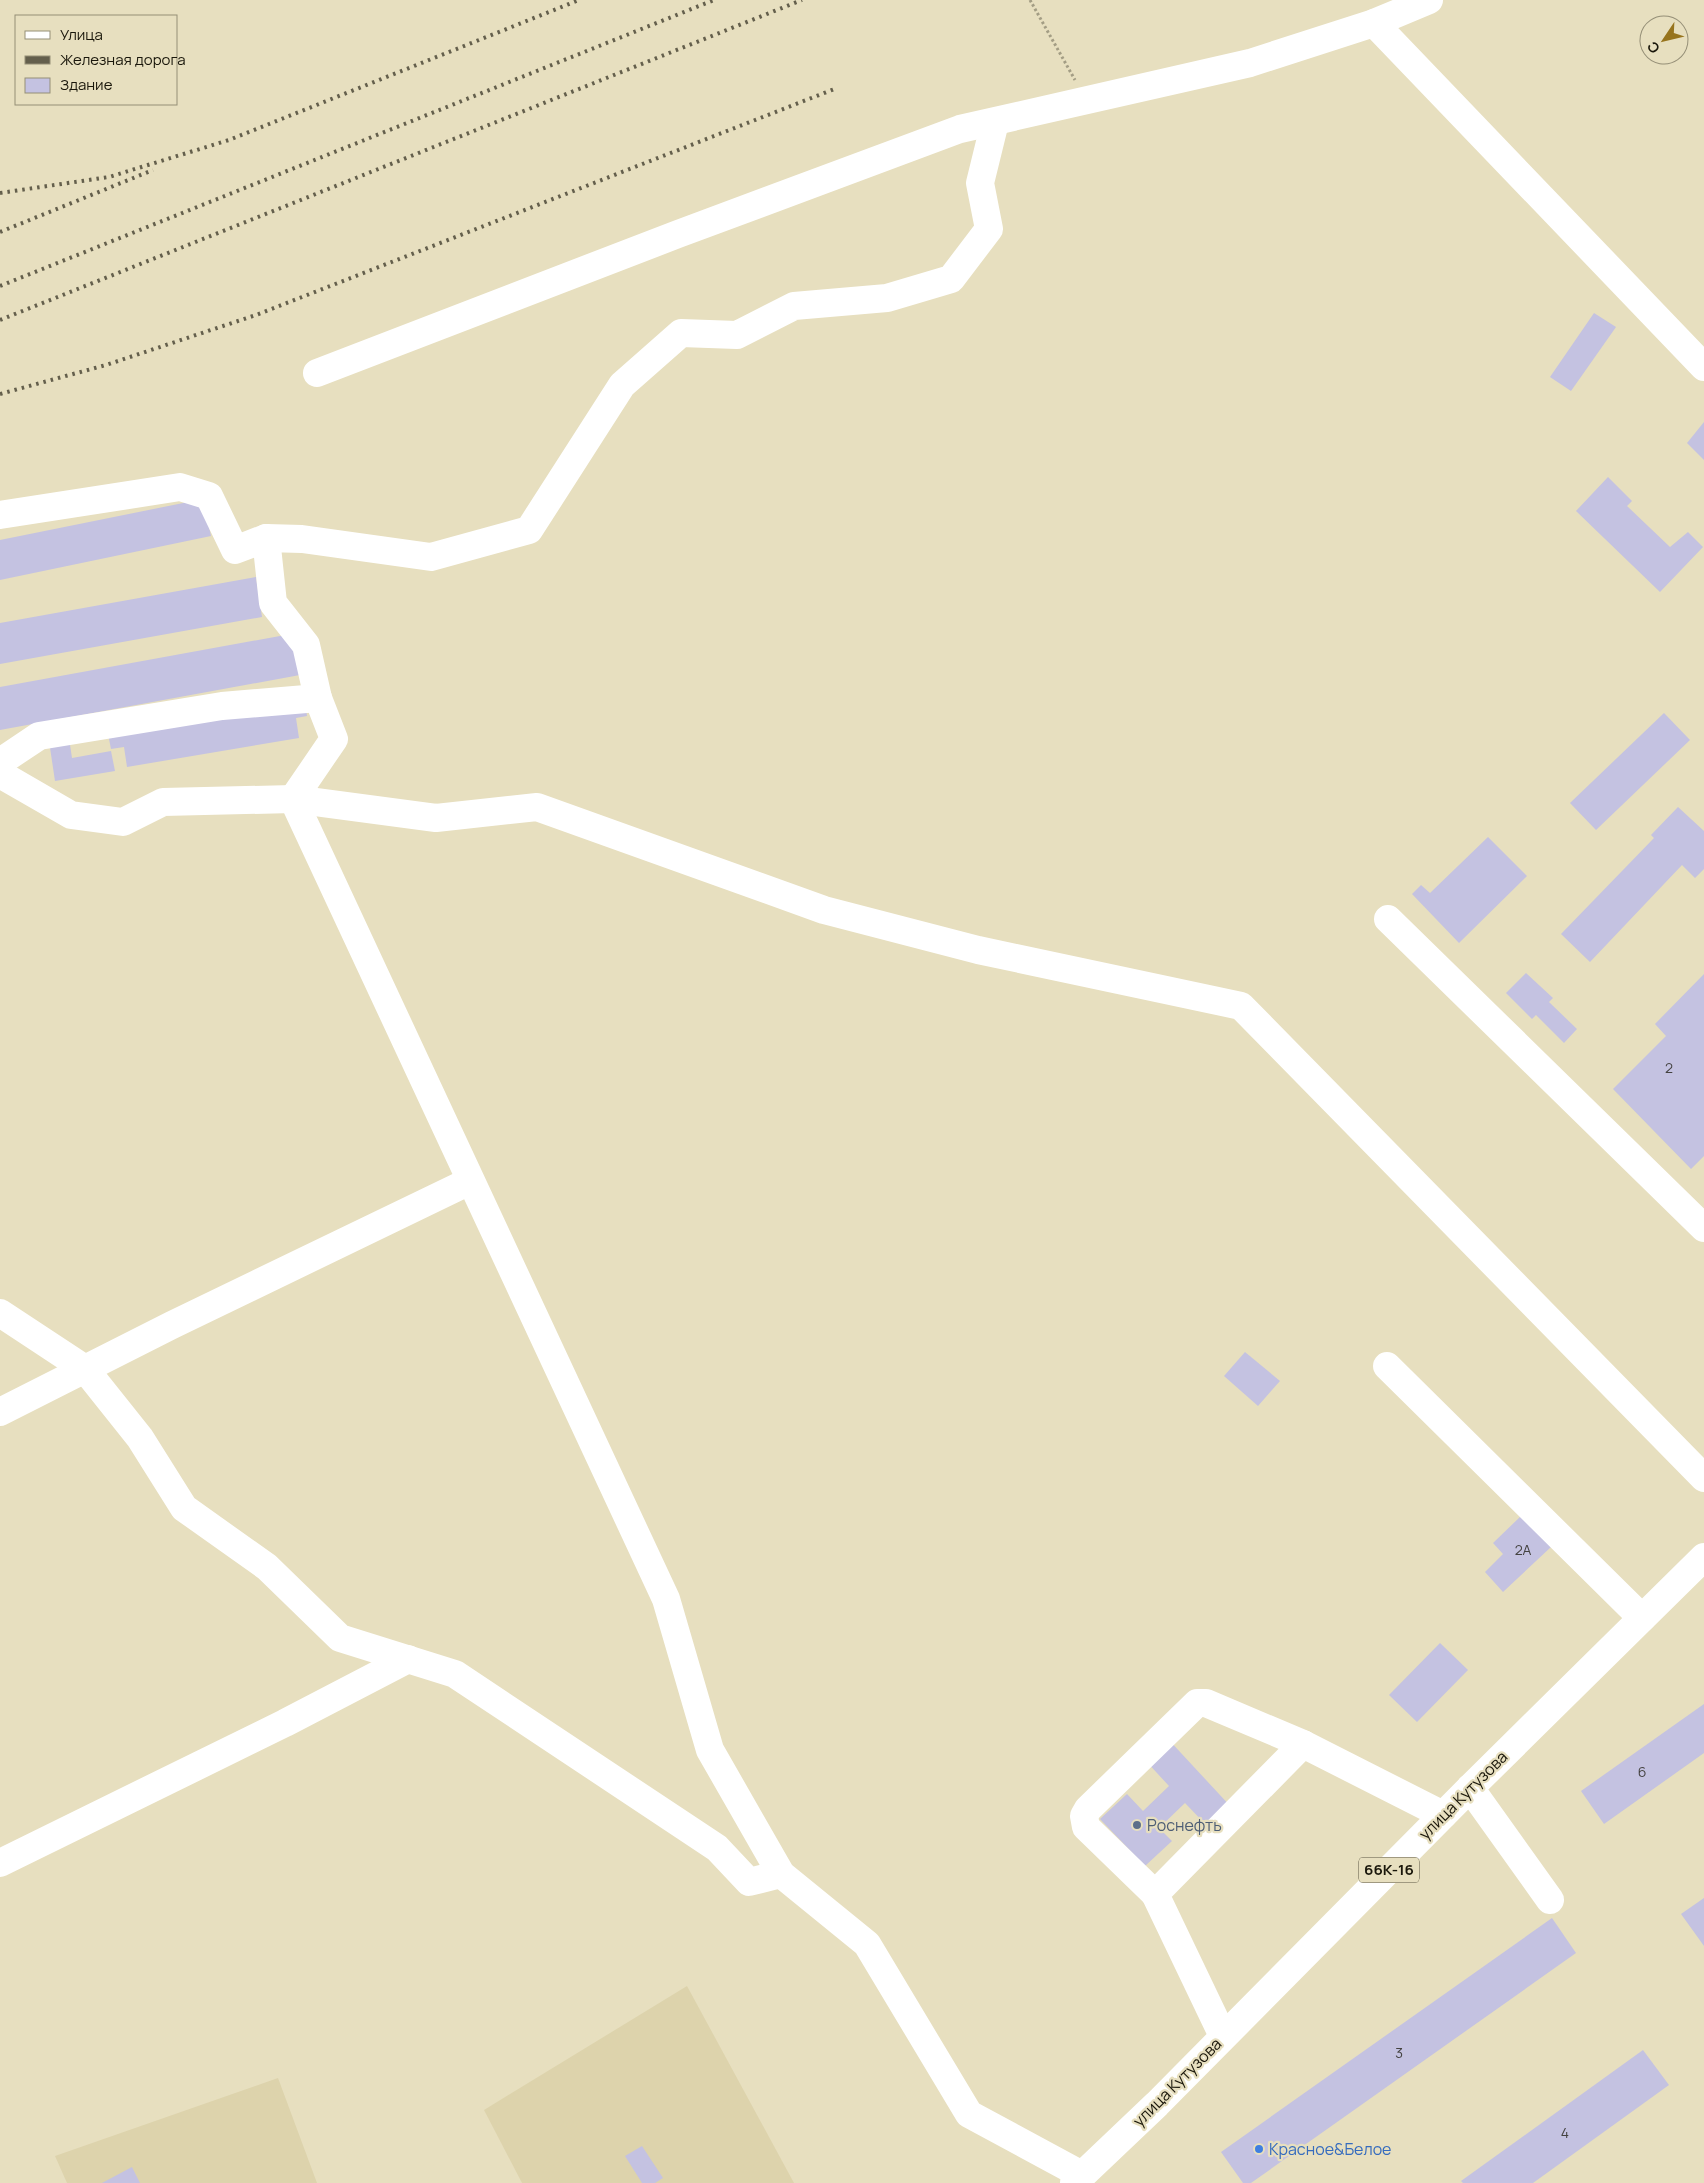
<svg xmlns="http://www.w3.org/2000/svg" width="1704" height="2183" font-family="Manrope,sans-serif">
<rect width="100%" height="100%" fill="#e7dfbf"/>
<!-- built -->
<g fill="#ddd3ac">
<path d="M687,1986l107,197h-272l-38,-73z"/>
<path d="M278,2078l39,105h-250l-12,-27z"/>
</g>
<!-- building -->
<g fill="#c4c2e1">
<path d="M1594,313l22,14 -45,64 -21,-14z"/>
<path d="M1704,422v38l-17,-17z"/>
<path d="M1608,477l24,24 -5,5 43,41 18,-15 15,15 -43,45 -84,-81z"/>
<path d="M203,499l8,37 -211,44v-40z"/>
<path d="M256,577l6,40 -262,47v-41z"/>
<path d="M291,634l9,41 -300,55v-43z"/>
<path d="M304,694l3,22 -11,2 3,20 -172,29 -3,-20 -13,2 -4,-20z"/>
<path d="M1664,713l26,27 -94,90 -26,-27z"/>
<path d="M69,738l3,20 39,-7 4,20 -60,10 -6,-40z"/>
<path d="M1678,807l26,24v38l-9,9 -13,-13 -92,97 -29,-28 93,-96 -3,-3z"/>
<path d="M1488,837l39,39 -68,67 -47,-49 9,-9 9,8z"/>
<path d="M1526,973l27,25 -4,4 28,27 -13,14 -28,-28 -4,4 -26,-26z"/>
<path d="M1704,974v182l-13,13 -78,-80 53,-53 -11,-12z"/>
<path d="M1245,1352l35,29 -22,25 -34,-30z"/>
<path d="M1521,1516l30,31 -48,45 -18,-20 18,-18 -10,-11z"/>
<path d="M1440,1643l28,27 -51,52 -28,-27z"/>
<path d="M1704,1704v49l-100,71 -23,-33z"/>
<path d="M1168,1739l64,69 -22,21 -25,-26 -26,25 13,13 -27,25 -45,-47 27,-25 16,17 26,-25 -24,-26z"/>
<path d="M1704,1898v48l-23,-32z"/>
<path d="M1552,1918l24,35 -325,230h-8l-22,-31z"/>
<path d="M1643,2050l26,35 -136,98h-70l-2,-2z"/>
<path d="M642,2146l21,32 -8,5h-13l-17,-27z"/>
<path d="M132,2167l8,16h-38z"/>
</g>
<g fill="none" stroke-linecap="round" stroke-linejoin="round">
<!-- path -->
<path stroke="#a39d84" stroke-width="3" stroke-dasharray="2.5 2.5" stroke-linecap="butt" d="M1030,0l45,80"/>
<!-- minor -->
<g stroke="#fff" stroke-width="28">
<path d="M1374,23l330,344"/>
<path d="M995,122l-15,61 9,46 -38,50 -64,19 -93,8 -57,29 -56,-2 -59,52 -93,145 -98,27 -129,-18 -36,-1 7,65 33,42 12,53 16,41 -41,60 373,800 44,151 71,124 86,70 102,170 113,61"/>
<path d="M317,373l361,-139 282,-105 290,-66 124,-40 55,-23"/>
<path d="M0,515l180,-28 29,9 26,54 31,-12"/>
<path d="M0,762l39,-26 183,-30 96,-8"/>
<path d="M0,774l71,41 52,7 40,-20 130,-3 143,19 101,-11 287,103 154,40 263,56 463,472"/>
<path d="M1388,919l316,309"/>
<path d="M0,1313l85,56 55,69 44,70 83,59 73,71 115,36 262,174 32,34 32,-8"/>
<path d="M1387,1366l255,252"/>
<path d="M0,1412l172,-87 298,-144"/>
<path d="M1470,1788l80,112"/>
<path d="M0,1863l285,-140 123,-64"/>
<path d="M1155,1894l-69,-67 -2,-11 4,-7 109,-106h9l97,41"/>
<path d="M1223,2036l-68,-142 148,-150 140,71"/>
</g>
<!-- major -->
<path stroke="#fff" stroke-width="28" d="M1074,2183l83,-79 313,-316 234,-231"/>
<!-- rail -->
<g stroke="#645f4c" stroke-width="4" stroke-dasharray="2.5 5" stroke-linecap="butt">
<path d="M0,193l109,-16 120,-37 350,-140"/>
<path d="M0,232l153,-62"/>
<path d="M0,286l714,-286"/>
<path d="M0,320l802,-320"/>
<path d="M0,394l106,-29 150,-50 581,-227"/>
</g>
</g>
<!-- markers -->
<circle fill="#5c6f8a" stroke="#e7dfbf" stroke-width="2" cx="1137" cy="1825" r="5"/>
<circle fill="#3f7fe0" stroke="#e7dfbf" stroke-width="2" cx="1259" cy="2149" r="5"/>
<g text-anchor="middle" stroke-width="4.5" stroke-linejoin="round" paint-order="stroke">
<!-- number labels -->
<g font-size="14" fill="#444240">
<text x="1669" y="1073">2</text>
<text x="1523" y="1555">2А</text>
<text x="1642" y="1777">6</text>
<text x="1399" y="2058">3</text>
<text x="1565" y="2138">4</text>
</g>
<!-- shield labels -->
<rect fill="#e7dfbf" stroke="#585341" stroke-width="1" x="1359" y="1857.5" width="60" height="25" rx="4"/>
<g font-size="15" font-weight="bold" fill="#1a170b">
<text x="1389" y="1875">66К-16</text>
</g>
<!-- street labels -->
<g font-size="16" fill="#1a170b" stroke="#e7dfbf">
<text transform="translate(1463 1795) rotate(-45)" y="6">улица Кутузова</text>
<text transform="translate(1177 2082) rotate(-45)" y="6">улица Кутузова</text>
</g>
<!-- service labels -->
<g font-size="16" fill="#4e5e75" stroke="#e7dfbf" text-anchor="start">
<text x="1147" y="1831">Роснефть</text>
</g>
<!-- shop labels -->
<g font-size="16" fill="#366cbe" stroke="#e7dfbf" text-anchor="start">
<text x="1269" y="2155">Красное&amp;Белое</text>
</g>
</g>
<!-- legend -->
<rect x="15" y="15" width="162" height="90" fill="#e7dfbf" stroke="#958f77"/>
<rect x="25" y="31" width="25" height="8" fill="#ffffff" stroke="#958f77"/>
<text x="60" y="40" font-size="15" fill="#1a170b">Улица</text>
<rect x="25" y="56" width="25" height="8" fill="#645f4c" stroke="#958f77"/>
<text x="60" y="65" font-size="15" fill="#1a170b">Железная дорога</text>
<rect x="25" y="78" width="25" height="15" fill="#c4c2e1" stroke="#958f77"/>
<text x="60" y="90" font-size="15" fill="#1a170b">Здание</text>
<!-- north arrow -->
<g transform="translate(1664 40) rotate(235)"><circle r="24" fill="#e7dfbf" stroke="#958f77"/>
<path d="M0-4L9 19L0 12L-9 19Z" fill="#97741d"/>
<text y="-8" font-size="14" font-weight="bold" text-anchor="middle" fill="#1a170b">С</text>
</g>
</svg>
